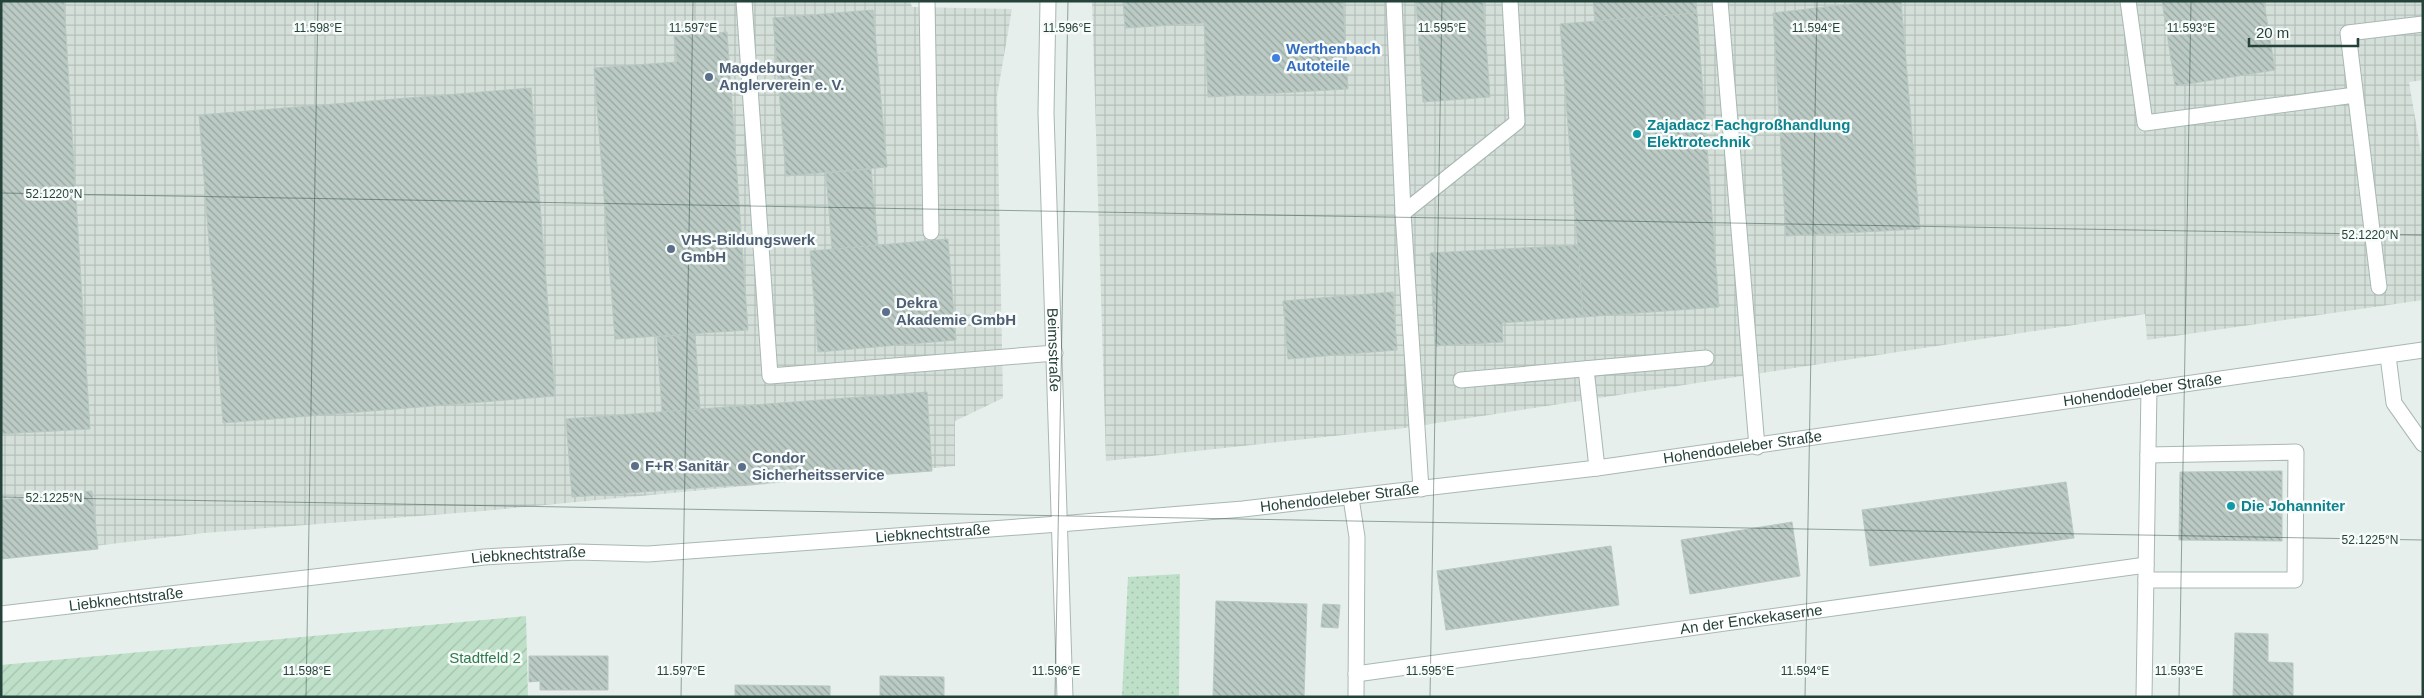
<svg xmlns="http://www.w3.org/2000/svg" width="2424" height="698" font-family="Helvetica,sans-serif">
<defs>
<pattern id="industrial-grid" width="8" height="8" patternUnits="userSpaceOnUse" patternTransform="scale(1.25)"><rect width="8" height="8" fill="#d4dfda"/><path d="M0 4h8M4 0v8" fill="none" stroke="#b6c1bc"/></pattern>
<pattern id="grass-dots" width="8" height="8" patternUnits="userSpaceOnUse" patternTransform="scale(1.25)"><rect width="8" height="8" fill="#bfe0c8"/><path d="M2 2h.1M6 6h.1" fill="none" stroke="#a4c1ad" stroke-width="1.8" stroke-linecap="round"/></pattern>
<pattern id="garden-furrows" width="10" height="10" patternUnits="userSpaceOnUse" patternTransform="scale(1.25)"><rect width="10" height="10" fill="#bfe0c8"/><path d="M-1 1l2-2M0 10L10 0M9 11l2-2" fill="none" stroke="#a4c1ad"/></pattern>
<pattern id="building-back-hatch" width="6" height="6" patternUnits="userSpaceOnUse" patternTransform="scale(1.25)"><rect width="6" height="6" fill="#bbcac4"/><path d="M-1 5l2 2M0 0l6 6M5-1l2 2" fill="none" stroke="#98a6a0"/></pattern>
</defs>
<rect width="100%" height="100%" fill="#e6efeb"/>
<!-- industrial -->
<g fill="url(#industrial-grid)">
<path d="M1,1h909l2,6 100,2 -15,87 6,302 -48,23v45l-472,45 -279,22 -203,24z"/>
<path d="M1092,1h1331v79l-14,2 14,83v135l-276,40 -2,-26 -747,115 -292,32z"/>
</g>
<!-- grass -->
<path fill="url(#grass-dots)" d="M1180,574l-1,123h-57l6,-120z"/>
<!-- garden -->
<path fill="url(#garden-furrows)" d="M526,616l2,81h-527v-32z"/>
<!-- building -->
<g fill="url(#building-back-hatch)" stroke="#b8c9c2">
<path d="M1,1h63l26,428 -89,5z"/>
<path d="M1123,1h220l5,88 -140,8 -4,-74 -79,5z"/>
<path d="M1416,1h67l7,96 -67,5z"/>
<path d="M1593,1h103l1,12 -102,8z"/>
<path d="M1877,1h24l19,228 -134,7 -13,-223z"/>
<path d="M2162,1h106l-4,1 11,68 -100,16z"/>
<path d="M873,10l14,157 -101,9 -13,-158z"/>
<path d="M1697,13l22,294 -136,10 -23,-293z"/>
<path d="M727,32l21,298 -133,9 -21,-271 83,-6 -3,-26z"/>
<path d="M531,88l24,308 -332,27 -24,-308z"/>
<path d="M871,169l7,76 -46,5 -6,-77z"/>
<path d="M948,239l8,101 -138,12 -8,-101z"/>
<path d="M1578,245l5,72 -81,6 1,19 -68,4 -5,-93z"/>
<path d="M1393,292l4,58 -109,9 -5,-58z"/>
<path d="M695,334l5,75 -38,3 -5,-75z"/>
<path d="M927,392l5,79 -360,26 -6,-78z"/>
<path d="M2282,471v70l-103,-1 1,-68z"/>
<path d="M2066,482l8,56 -204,28 -8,-56z"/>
<path d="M92,491l6,58 -97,10v-59z"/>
<path d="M1792,522l8,54 -110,18 -9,-54z"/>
<path d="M1611,546l8,59 -173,25 -9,-59z"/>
<path d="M1216,601l91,3 -3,93h-91z"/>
<path d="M1323,604l17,1 -2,23 -17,-1z"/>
<path d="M2235,633l33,1v28l25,1v34h-60z"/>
<path d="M529,656h79v34h-68v-9l-11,1z"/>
<path d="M880,676l64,1v20h-64z"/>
<path d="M735,685l95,1v11h-95z"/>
</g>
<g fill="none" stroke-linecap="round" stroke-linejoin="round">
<!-- service casing -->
<g stroke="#a8b8b2" stroke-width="17">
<g id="service">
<path d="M744,1l26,375 285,-23"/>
<path d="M927,1l4,231"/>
<path d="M1394,1l9,212 18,276"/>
<path d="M1720,1l37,446"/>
<path d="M2128,1l17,122 210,-28"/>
<path d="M1403,213l114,-91 -7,-121"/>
<path d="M2379,287l-31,-254 75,-9"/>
<path d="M2388,356l6,47 29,41"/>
<path d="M1586,369l11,99"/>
<path d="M1461,380l245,-22"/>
<path d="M2146,580h149l1,-128 -148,3"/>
</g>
</g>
<!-- minor casing -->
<g stroke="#a8b8b2" stroke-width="17">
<g id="minor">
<path d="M1351,498l6,39 -1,160"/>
<path id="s1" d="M1059,524l184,-15 354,-41 826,-118"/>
<path id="s2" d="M1356,674l790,-109"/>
<path d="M2144,697l5,-309"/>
</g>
</g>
<!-- tertiary casing -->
<g stroke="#a8b8b2" stroke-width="17">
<g id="tertiary">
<path id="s3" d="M1048,1l-2,112 19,584"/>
<path id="s4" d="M1,614l483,-57 93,-5 71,2 411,-30"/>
</g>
</g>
<!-- service -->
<use href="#service" stroke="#fff" stroke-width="15"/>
<!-- minor -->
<use href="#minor" stroke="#fff" stroke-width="15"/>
<!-- tertiary -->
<use href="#tertiary" stroke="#fff" stroke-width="15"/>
</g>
<!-- ticks -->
<path fill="none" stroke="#24423a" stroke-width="1" stroke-opacity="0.45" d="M1,193l2422,42M1,497l2422,43M306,697l12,-696M681,697l12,-696M1055,697l13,-696M1430,697l12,-696M1805,697l12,-696M2179,697l12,-696"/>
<!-- markers -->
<circle fill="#3f7fe0" stroke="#f7fbf9" stroke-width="2" cx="1276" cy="58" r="5"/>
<g fill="#5c6f8a" stroke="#f7fbf9" stroke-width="2">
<circle cx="709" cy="77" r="5"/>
<circle cx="671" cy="249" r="5"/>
<circle cx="886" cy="312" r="5"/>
<circle cx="635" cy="466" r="5"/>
<circle cx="742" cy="467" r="5"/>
</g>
<g fill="#0f9aa8" stroke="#f7fbf9" stroke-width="2">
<circle cx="1637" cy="134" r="5"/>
<circle cx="2231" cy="506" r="5"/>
</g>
<g text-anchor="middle" stroke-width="5" stroke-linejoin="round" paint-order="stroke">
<!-- shop labels -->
<g font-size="15" font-weight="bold" fill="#366cbe" stroke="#f7fbf9" text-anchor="start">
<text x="1286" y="54">Werthenbach<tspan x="1286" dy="17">Autoteile</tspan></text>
</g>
<!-- service labels -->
<g font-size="15" font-weight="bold" fill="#4e5e75" stroke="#f7fbf9" text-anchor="start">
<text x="719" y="73">Magdeburger<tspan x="719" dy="17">Anglerverein e. V.</tspan></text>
<text x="681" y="245">VHS-Bildungswerk<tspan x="681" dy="17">GmbH</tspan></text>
<text x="896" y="308">Dekra<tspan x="896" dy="17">Akademie GmbH</tspan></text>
<text x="752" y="463">Condor<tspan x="752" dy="17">Sicherheitsservice</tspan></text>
<text x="645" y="471">F+R Sanitär</text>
</g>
<!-- culture labels -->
<g font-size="15" font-weight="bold" fill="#0d838f" stroke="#f7fbf9" text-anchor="start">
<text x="1647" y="130">Zajadacz Fachgroßhandlung<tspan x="1647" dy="17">Elektrotechnik</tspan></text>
<text x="2241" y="511">Die Johanniter</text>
</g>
<!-- street labels -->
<g font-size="15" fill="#24423a" stroke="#f7fbf9">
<text dy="5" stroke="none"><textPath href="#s3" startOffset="349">Beimsstraße</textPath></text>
<text dy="5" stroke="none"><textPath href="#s1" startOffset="1092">Hohendodeleber Straße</textPath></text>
<text dy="5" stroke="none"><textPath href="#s1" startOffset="688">Hohendodeleber Straße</textPath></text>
<text dy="5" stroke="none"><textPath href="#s1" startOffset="282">Hohendodeleber Straße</textPath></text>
<text dy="5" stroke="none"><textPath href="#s4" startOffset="936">Liebknechtstraße</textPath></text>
<text dy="5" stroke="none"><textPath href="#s4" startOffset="531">Liebknechtstraße</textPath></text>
<text dy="5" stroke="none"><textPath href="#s4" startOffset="126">Liebknechtstraße</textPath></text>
<text dy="5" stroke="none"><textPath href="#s2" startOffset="399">An der Enckekaserne</textPath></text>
</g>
<!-- park labels -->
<g font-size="15" fill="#2d7a4b" stroke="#f7fbf9">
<text x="485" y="663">Stadtfeld 2</text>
</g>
</g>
<g font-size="12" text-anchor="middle" fill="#24423a" stroke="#f7fbf9" stroke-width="5" stroke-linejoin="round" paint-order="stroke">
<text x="318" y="32">11.598°E</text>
<text x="693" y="32">11.597°E</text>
<text x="1067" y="32">11.596°E</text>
<text x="1442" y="32">11.595°E</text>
<text x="1816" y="32">11.594°E</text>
<text x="2191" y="32">11.593°E</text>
<text x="54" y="198">52.1220°N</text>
<text x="2370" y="239">52.1220°N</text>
<text x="54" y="502">52.1225°N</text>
<text x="2370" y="544">52.1225°N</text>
<text x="307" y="675">11.598°E</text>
<text x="681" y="675">11.597°E</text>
<text x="1056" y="675">11.596°E</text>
<text x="1430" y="675">11.595°E</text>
<text x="1805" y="675">11.594°E</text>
<text x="2179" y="675">11.593°E</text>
</g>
<!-- border -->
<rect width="2424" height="698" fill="none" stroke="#24423a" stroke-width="5"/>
<!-- scale -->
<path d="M2249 38v8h109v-8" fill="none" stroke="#24423a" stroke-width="2.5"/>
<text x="2256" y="38" font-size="15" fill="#24423a" stroke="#f7fbf9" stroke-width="4" paint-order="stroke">20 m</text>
</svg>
